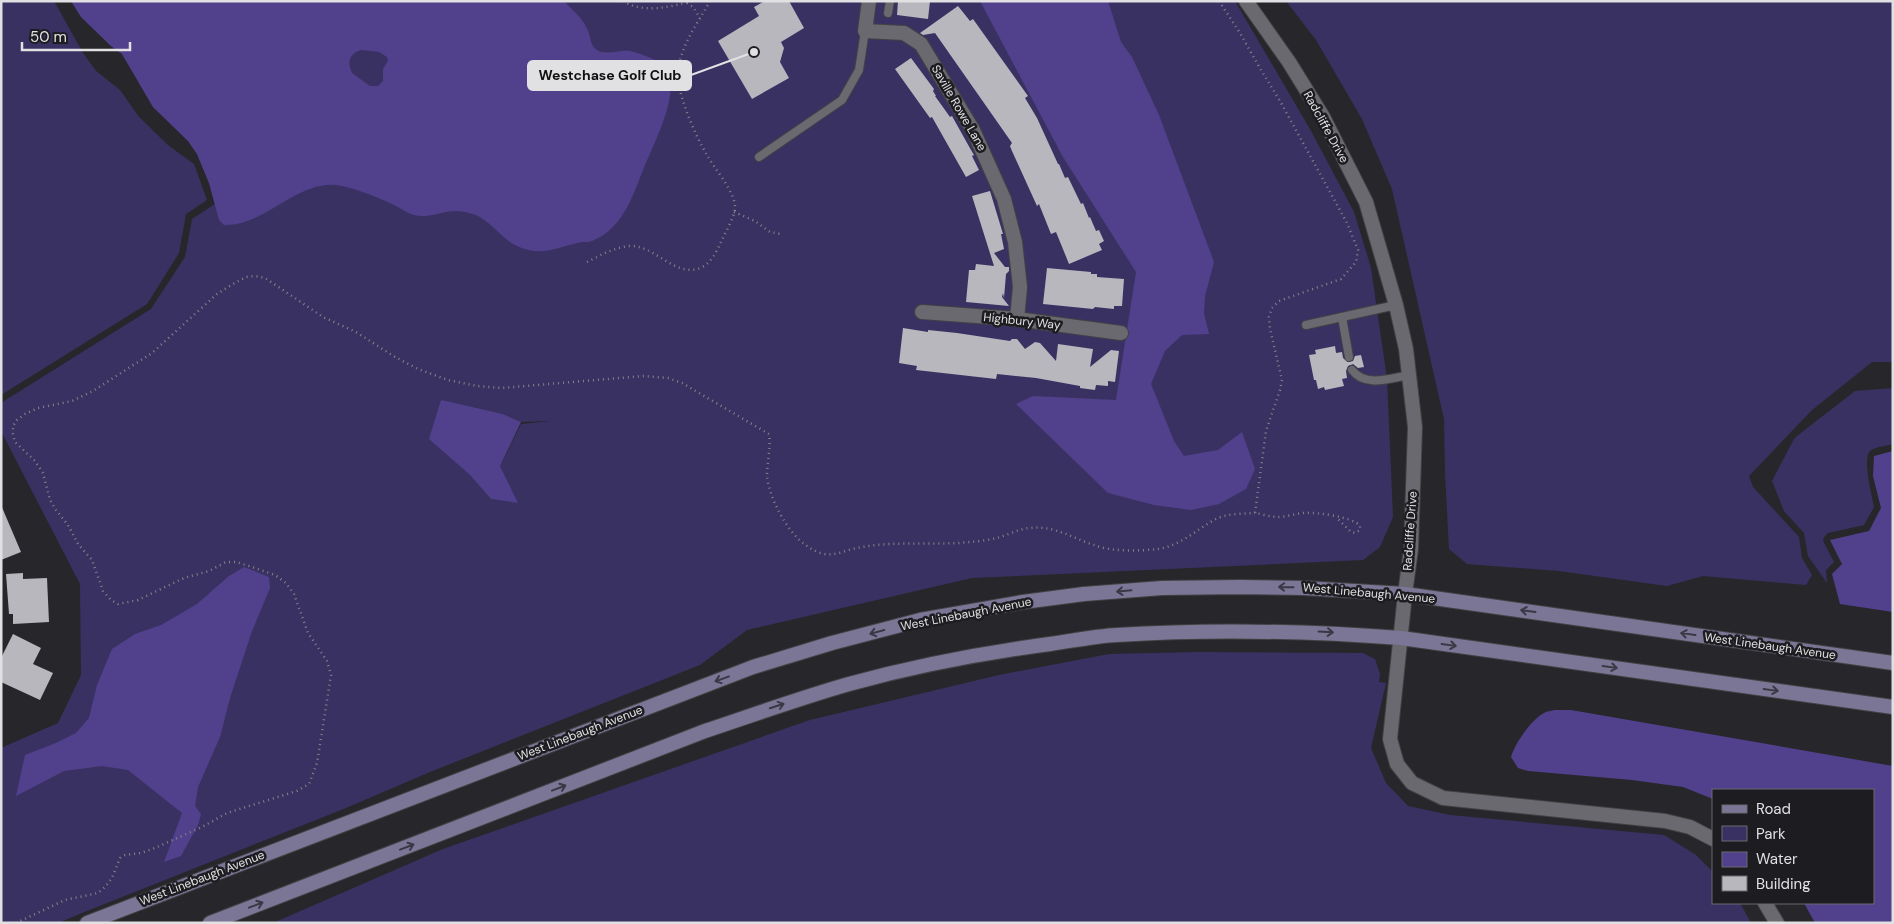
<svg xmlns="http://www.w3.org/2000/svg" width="1894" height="924" font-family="'DM Sans',sans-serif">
<rect width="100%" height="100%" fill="#27272b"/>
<!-- green -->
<g fill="#3a3163" fill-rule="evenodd">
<path d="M1,1h53l29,52 13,18 24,19 19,27 30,29 25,18 13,36 -21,14 -7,39 -32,51 -146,91z"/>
<path d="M71,1h1164l76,130 43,81 17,56 16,111 6,138 -13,30 -17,13 -391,18 -225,52 -47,35 -270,107 -84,36 -269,107 -19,8h-57v-175l57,-25 23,-48 -1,-91 -79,-153v-28l150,-94 34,-52 7,-38 23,-15 -6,-21 -12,-29 -9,-13 -35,-34 -31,-53 -11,-8 -30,-29zM441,401l62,13 18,8 30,-1 -30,3 -21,42 17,36 -26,-3 -22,-25z"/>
<path d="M1286,1h607v361h-21l-60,48 -63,66 4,11 46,50 3,21 10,17 -6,10 -103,-9 -36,10 -108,-15 -92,-7 -18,-15 -4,-77 -1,-53 -52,-230 -30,-70 -46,-79z"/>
<path d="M1893,388v56c-6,2 -19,3 -23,7 -8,8 2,45 4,56l-10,18 -36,8 -4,4 -1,4 11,21 -8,8 1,13 -19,-27 -4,-23 -20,-22 -12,-30 22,-42 3,-3 58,-45z"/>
<path d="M1200,652l163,1 12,6 5,15 -1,8 7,1 -15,65 15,35 22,23 42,9 214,20 32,20 17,17v31h27l11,20h-1478l170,-74 367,-129 189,-45 110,-21z"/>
</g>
<!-- water -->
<g fill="#51418c" fill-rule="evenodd">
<path d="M71,1h493c8,9 20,18 24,30 3,7 2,15 9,19 9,6 23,-1 33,1 11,3 31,9 37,19 14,23 -15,77 -24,100 -11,28 -21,59 -51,71 -5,2 -10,0 -15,2 -24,6 -37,14 -62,2 -15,-8 -26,-26 -42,-31 -23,-8 -32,2 -52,2 -12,0 -21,-9 -31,-13 -16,-7 -37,-16 -54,-18 -42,-3 -70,41 -112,40l-5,-5 -10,-37 -12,-29 -9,-13 -35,-34 -31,-53 -11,-8 -30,-29zM361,50l18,2 8,5 1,4 -5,8v12l-5,5h-8l-18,-13c-5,-11 -3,-19 9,-23z"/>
<path d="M980,1h128l13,41 11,15 27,58 55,147 -9,34 -1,18 5,20 -27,1 -17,16 -14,33 23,57 10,15 34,-6 24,-18 13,37 -9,20 -27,15 -28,6 -37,-5 -46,-12 -92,-89 17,-8 83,4 20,-128 -73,-115z"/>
<path d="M441,400l62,14 18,8 -21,44 18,37 -27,-4 -22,-25 -40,-35z"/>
<path d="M1893,451v161l-53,-8 -8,-30 10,-10 -12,-24 39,-9 12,-23 -8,-32 1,-20z"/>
<path d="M244,567l25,10 1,11 -18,43 -22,67 -10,39 -22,50 -3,19 6,8 -3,11 -17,31 -17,6 18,-49 -54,-43 -26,-4 -38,5 -48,25 9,-41 31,-12 20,-10 13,-15 8,-33 15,-36 23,-15 26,-9 36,-21 32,-28z"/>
<path d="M1555,710h16l322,56v157h-78l-11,-20h69v-113h-160v9l-30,-12 -51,-7 -104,-9 -10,-3 -7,-11c4,-14 20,-37 33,-44 3,-2 8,-2 11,-3z"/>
</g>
<!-- building -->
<g fill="#b8b7bd">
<path d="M765,1h24l15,27 -23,14 3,6 -4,14 9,16 -37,21 -34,-58 41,-25 -5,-9z"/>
<path d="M898,1h32l-2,18 -31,-4z"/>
<path d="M958,6l12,15 3,-2 55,77 -3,2 12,20 21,46h1l6,14 3,-1 13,27 2,-1 6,15 1,-1 6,14 3,-1 5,11 -5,3 3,6 -33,14 -13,-32 -5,2 -12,-30 -2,2 -25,-55 -2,-5 2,-3 -77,-110 -12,2 -3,-2z"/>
<path d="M911,58l23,31 -1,2 3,5h-1l15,21 2,-1 19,34 3,5 -2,1 7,14 -13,7 -34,-60 -2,1 -35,-49z"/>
<path d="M990,191l13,43h-2l3,15 -10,4 11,14h4v4l-3,3 -2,24 -1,-5 -1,4 7,9 -43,-4 3,-32h6l1,-6 18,2 -22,-70z"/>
<path d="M1047,268l44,4v2h6v3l27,2 -2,27h-8v3l-19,-2 -2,2 -50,-5z"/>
<path d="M903,328l25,4v-2l29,3 53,8 2,-2h5l8,10 10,-7 5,1 16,18 2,-17 35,5 -3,18 21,-17 8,1 -4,31 -7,-1v5l-12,-1 -1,5 -15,-2v-2l-44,-8 -39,-4 -1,5 -80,-9 1,-4 -18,-3z"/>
<path d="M1335,346l1,7 6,-1 1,6 5,4 5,-1 2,-5 6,-1 3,12 -6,1 -5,-4 -5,2 -2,5 1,7 -5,1 2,7 -19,4 -1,-3 -6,2 -2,-9h-2l-5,-25 7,-1 -1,-4z"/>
<path d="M1,505l20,47 -20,8z"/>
<path d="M23,573v6l24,-1 2,44 -36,2v-10h-4l-3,-40z"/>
<path d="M13,634l28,14 -8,16 20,9 -13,27 -39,-18v-24z"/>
</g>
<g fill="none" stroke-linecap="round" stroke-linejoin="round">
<!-- service casing -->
<g stroke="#424245" stroke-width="10">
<g id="service">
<path d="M888,13l2,-12"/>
<path d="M759,157l83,-57 17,-30 6,-39"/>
<path d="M1342,317l7,40"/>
<path d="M1306,325l90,-20"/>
<path d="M1352,370c13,18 40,8 58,5"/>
</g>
</g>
<!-- minor casing -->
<g stroke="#424245" stroke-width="16">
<g id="minor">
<path d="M869,1l-4,30 39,2 17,11 52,86 31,69 11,43 5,45 -3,32"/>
<path d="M1246,1l43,61 34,55 43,85 30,103 10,44 9,78 -4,122 -6,45 -15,145 7,25 15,19 31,15 222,23 25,6 23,12"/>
<path d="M922,312l95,7 104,14"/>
<path d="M1765,903l12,20"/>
</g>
</g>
<!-- secondary casing -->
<g stroke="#424245" stroke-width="16">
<g id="secondary">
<path d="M87,923l666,-256 79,-24 88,-23 103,-18 61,-8 78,-6 78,-1 64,1 101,6 488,69"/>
<path d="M210,923l495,-192c48,-16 95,-33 144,-47 65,-18 133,-31 201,-40 22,-3 45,-8 67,-9 95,-6 189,-4 284,3l492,69"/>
</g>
</g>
<!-- path -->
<g stroke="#848487" stroke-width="2.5" stroke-dasharray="1 4" stroke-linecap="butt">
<path d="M623,1c21,13 46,6 69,0"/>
<path d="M1219,1l21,32 21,37 19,31 67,122 11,27 -2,12 -15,17 -62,22 -7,7 -3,9 1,12 12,51 -2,10 -14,41 -11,82c7,1 15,4 23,4 9,0 18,-4 27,-4 12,-1 48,4 55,13v4l-5,3 -4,-1 -15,-15"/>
<path d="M687,3l6,4 7,11"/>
<path d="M734,212l21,9 15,11 11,2"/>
<path d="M587,262c14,-7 28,-15 43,-16 25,-1 45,32 70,22 11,-4 16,-16 21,-26 3,-7 14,-26 14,-34 1,-15 -21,-40 -28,-53 -11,-18 -28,-57 -29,-78 0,-29 19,-52 32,-76"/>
<path d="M16,923l49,-23 33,-7 7,-6 7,-9 8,-20 5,-3 16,-2 14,-5 47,-21 25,-14 70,-22 12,-7 8,-21 14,-88 -4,-14 -19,-28 -14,-39 -8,-11 -11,-8 -26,-9 -13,-4h-10l-17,9 -25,7 -46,22 -20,4 -7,-4 -8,-9 -11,-31 -14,-16 -10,-19 -12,-15 -6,-10 -7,-27 -8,-12 -20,-19 -2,-8v-8l4,-6 8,-6 13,-6 34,-7 21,-10 59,-38 65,-59 16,-10 13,-7 9,-1 10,2 58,39 33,15 39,25 23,12 30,11 29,6 24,2 143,-12 24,2 14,5 87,51c2,14 -2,28 -2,42 2,22 21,58 40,70 4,3 12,7 17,8 12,2 22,-4 33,-6 38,-8 76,-2 113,-6 10,-1 21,-2 30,-5 10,-3 19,-8 29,-9 25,-3 43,10 65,17 18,7 45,6 64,4 22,-3 38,-19 56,-29 12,-7 28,-6 41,-7"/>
</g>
<!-- service -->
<use href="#service" stroke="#6a696f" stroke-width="8"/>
<!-- minor -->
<use href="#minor" stroke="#6a696f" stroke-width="14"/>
<!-- secondary -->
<use href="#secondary" stroke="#7b7696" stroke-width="14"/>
</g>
<!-- one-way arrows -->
<defs><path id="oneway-shaft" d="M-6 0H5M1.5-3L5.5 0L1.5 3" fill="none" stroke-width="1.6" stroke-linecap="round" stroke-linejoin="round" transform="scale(1.25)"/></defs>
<g stroke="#393844">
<use href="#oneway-shaft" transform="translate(1286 587) rotate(-179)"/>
<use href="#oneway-shaft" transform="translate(1124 591) rotate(175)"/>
<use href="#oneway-shaft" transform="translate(1528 611) rotate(-172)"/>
<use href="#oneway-shaft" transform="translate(877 632) rotate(165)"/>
<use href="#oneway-shaft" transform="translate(1326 632) rotate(3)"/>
<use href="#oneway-shaft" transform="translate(1688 634) rotate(-172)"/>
<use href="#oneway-shaft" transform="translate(1449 645) rotate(8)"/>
<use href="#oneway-shaft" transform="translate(1610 667) rotate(8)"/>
<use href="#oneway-shaft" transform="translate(722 679) rotate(160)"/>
<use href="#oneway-shaft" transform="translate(1771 690) rotate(8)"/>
<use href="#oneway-shaft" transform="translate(777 706) rotate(-18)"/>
<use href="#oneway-shaft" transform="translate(559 788) rotate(-21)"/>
<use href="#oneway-shaft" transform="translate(407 847) rotate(-21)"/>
<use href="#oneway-shaft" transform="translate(256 905) rotate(-21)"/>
</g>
<g text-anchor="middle" stroke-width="5" stroke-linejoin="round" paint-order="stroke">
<!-- street labels -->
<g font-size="12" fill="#e1e1e3" stroke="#1d1d21">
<text transform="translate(959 108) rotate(60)" y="4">Saville Rowe Lane</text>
<text transform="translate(1326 127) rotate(61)" y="4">Radcliffe Drive</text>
<text transform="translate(1022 321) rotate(6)" y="4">Highbury Way</text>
<text transform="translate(1410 531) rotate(-86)" y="4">Radcliffe Drive</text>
<text transform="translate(1369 593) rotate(5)" y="4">West Linebaugh Avenue</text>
<text transform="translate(966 614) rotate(-11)" y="4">West Linebaugh Avenue</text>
<text transform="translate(1770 646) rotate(8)" y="4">West Linebaugh Avenue</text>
<text transform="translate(580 733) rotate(-21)" y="4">West Linebaugh Avenue</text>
<text transform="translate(202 878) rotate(-21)" y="4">West Linebaugh Avenue</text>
</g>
</g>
<!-- callouts -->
<path fill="none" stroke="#e1e1e3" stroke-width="2" d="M754 52L691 75"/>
<circle fill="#e1e1e3" stroke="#1d1d21" stroke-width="2" cx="754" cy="52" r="5"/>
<rect fill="#e1e1e3" stroke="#e1e1e3" stroke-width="2" x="528" y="61" width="163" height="29" rx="5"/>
<g font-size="14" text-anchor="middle" font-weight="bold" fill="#111">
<text x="610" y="80">Westchase Golf Club</text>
</g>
<!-- border -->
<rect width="1894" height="924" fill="none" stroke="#e1e1e3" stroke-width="5"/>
<!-- legend -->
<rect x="1712" y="789" width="162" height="115" fill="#1d1d21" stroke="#6b6b6f"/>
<rect x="1722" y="805" width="25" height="8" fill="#7b7696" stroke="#6b6b6f"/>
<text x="1756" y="814" font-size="15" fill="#e1e1e3">Road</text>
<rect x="1722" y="826" width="25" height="15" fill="#3a3163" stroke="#6b6b6f"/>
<text x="1756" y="839" font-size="15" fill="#e1e1e3">Park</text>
<rect x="1722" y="852" width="25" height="15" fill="#51418c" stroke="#6b6b6f"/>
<text x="1756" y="864" font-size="15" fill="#e1e1e3">Water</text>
<rect x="1722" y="876" width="25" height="15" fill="#b8b7bd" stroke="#6b6b6f"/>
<text x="1756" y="889" font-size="15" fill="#e1e1e3">Building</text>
<!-- scale -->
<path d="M22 42v8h108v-8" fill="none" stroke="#e1e1e3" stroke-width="2.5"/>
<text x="30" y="42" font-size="15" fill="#e1e1e3" stroke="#1d1d21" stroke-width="4" paint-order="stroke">50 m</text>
</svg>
